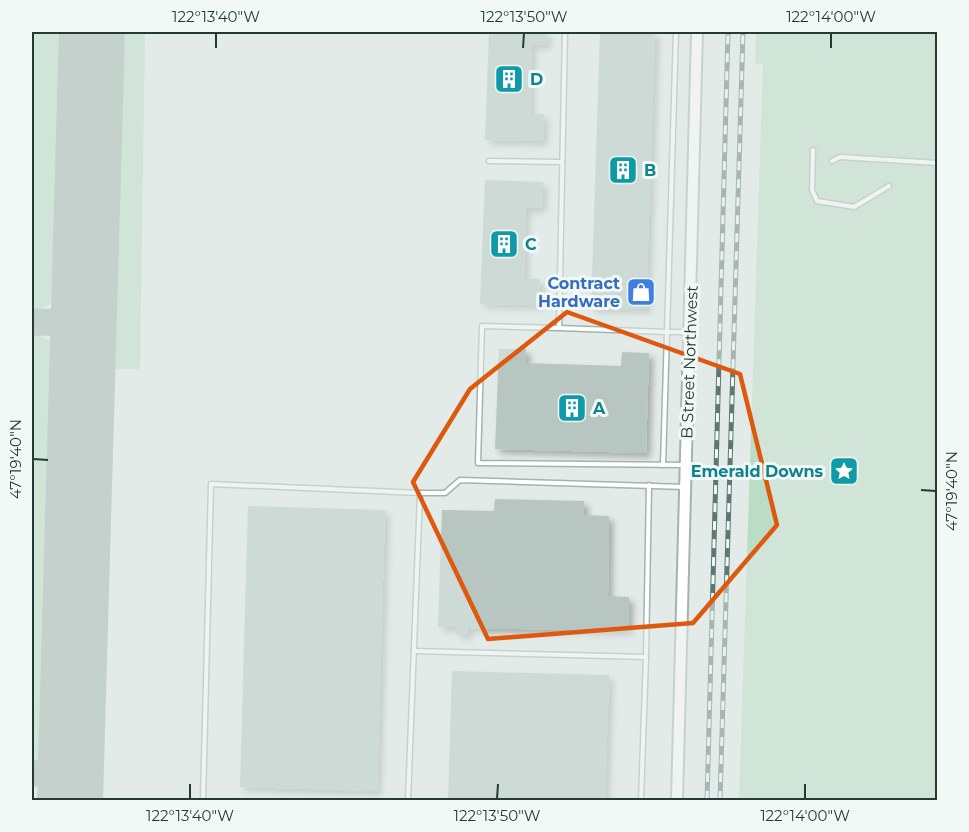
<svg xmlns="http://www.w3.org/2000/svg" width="969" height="832" font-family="Montserrat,sans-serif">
<defs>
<filter id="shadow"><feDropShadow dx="4.5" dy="4.5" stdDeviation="3" flood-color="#0004"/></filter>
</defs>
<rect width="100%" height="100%" fill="#e2ebe7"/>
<!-- green -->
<g fill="#bbdcc5">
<path d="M32,32h40l-6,247c-8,20 -13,27 -34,32z"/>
<path d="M108,32h37l-5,337h-41l-2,-56z"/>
<path d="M756,32h181v768h-198l24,-736h-8z"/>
<path d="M32,332l22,11 9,14 -11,377 -8,20 -12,6z"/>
</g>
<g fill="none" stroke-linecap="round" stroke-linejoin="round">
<!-- taxiway -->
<g stroke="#a0b1ac" stroke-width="27">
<path d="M32,322l52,1"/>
<path d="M32,773l39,1"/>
</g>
<!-- runway -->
<path stroke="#a0b1ac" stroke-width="66" d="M70,800l22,-768"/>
</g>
<!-- building -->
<g fill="#b7c6c0" filter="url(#shadow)">
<path d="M489,32h58l-1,13 -14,-1 -2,70h14l-1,27 -58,-1z"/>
<path d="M600,32h55l-9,277 -55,-1z"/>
<path d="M485,180l58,2 -1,26h-16l-2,71h16l-1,26 -59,-1z"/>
<path d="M499,349h27l-1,14 96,3 1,-14 27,1 -3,100 -151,-4z"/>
<path d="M495,499l89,2v14l25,1 -1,80 21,1 -1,34 -160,-3v7h-11v-8h-19l4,-117 52,1z"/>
<path d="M248,506l137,4 -8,281 -137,-4z"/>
<path d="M452,671l157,4 -4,126h-157z"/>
</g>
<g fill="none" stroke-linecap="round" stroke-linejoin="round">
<!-- service casing -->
<g stroke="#a5b3ae" stroke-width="7">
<g id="service">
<path d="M565,32l-6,296 -77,-2 -4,137 207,2"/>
<path d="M813,150l-1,40 5,11 37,6 35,-21"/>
<path d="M489,161l73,1"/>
<path d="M832,161l8,-4 98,6"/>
<path d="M559,328l108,4 9,-300"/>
<path d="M663,465l4,-133h20"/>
<path d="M420,493h25l15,-13 225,7"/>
<path d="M414,651l232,6 3,-172"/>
<path d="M203,800l8,-316 209,9 -12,307"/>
<path d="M641,800l5,-143"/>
</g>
</g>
<!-- tertiary casing -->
<g stroke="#a5b3ae" stroke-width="14">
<path id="tertiary" d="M677,800l20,-768"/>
</g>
<!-- service -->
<use href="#service" stroke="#fff" stroke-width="4"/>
<!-- tertiary -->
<use href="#tertiary" stroke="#fff" stroke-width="10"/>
<!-- rail casing -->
<g stroke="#5d7771" stroke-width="5">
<g id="rail">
<path d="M707,800l21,-768"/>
<path d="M720,800l23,-768"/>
</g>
</g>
<!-- rail -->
<use href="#rail" stroke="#f2f8f5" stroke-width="3" stroke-dasharray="9" stroke-linecap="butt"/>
</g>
<!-- marked area -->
<path d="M0 0H969V832H0ZM567,312l173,62 37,151 -84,98 -205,16 -75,-157 57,-93z" fill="#e2ebe7" fill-opacity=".55" fill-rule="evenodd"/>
<path fill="none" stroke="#de580e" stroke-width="4.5" stroke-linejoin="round" d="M567,312l173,62 37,151 -84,98 -205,16 -75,-157 57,-93z"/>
<!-- ticks -->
<path fill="none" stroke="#223c35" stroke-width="2" d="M216,48v-15M523,48l1,-15M831,48v-15M33,459l15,1M921,490l15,1M190,799v-15M497,799l1,-15M805,799v-15"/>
<!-- icons -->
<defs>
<g id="building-square" transform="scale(1.5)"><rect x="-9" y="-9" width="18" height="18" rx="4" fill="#0f9aa8" stroke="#f2f8f5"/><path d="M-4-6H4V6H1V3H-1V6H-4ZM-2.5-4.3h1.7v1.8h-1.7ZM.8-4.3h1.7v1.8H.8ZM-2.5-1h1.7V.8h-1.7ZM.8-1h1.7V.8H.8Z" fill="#fff"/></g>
<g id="shop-square" transform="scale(1.5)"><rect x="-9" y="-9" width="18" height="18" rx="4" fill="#3f7fe0" stroke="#f2f8f5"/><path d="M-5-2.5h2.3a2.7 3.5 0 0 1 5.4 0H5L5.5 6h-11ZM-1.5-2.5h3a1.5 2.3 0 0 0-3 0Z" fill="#fff"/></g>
<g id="sight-square" transform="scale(1.5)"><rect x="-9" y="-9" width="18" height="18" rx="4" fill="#0f9aa8" stroke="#f2f8f5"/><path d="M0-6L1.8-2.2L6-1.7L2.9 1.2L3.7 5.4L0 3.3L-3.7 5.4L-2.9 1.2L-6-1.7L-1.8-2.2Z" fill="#fff"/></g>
</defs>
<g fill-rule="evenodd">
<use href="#building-square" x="509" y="79"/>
<use href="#building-square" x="623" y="170"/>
<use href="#building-square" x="504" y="244"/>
<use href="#shop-square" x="641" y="292"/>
<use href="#building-square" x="572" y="408"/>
<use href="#sight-square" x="844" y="471"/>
</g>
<g text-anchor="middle" stroke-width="6" stroke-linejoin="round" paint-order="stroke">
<!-- culture labels -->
<g font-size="16" font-weight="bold" fill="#0d838f" stroke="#f2f8f5" text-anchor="start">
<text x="530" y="85">D</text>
<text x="644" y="176">B</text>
<text x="525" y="250">C</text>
<text x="593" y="414">A</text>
<text x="823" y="477" text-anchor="end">Emerald Downs</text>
</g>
<!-- shop labels -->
<g font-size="16" font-weight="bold" fill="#366cbe" stroke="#f2f8f5" text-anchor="end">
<text x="620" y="289">Contract<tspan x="620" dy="18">Hardware</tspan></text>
</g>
<!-- street labels -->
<g font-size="16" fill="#223c35" stroke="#f2f8f5">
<text transform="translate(689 362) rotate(-88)" y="6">B Street Northwest</text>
</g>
</g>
<!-- border -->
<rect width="969" height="832" fill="none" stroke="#f2f8f5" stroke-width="66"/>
<rect x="33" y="33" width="903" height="766" fill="none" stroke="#223c35" stroke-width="2"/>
<g font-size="15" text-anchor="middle" fill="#223c35">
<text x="216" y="22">122°13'40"W</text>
<text x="524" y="22">122°13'50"W</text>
<text x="831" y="22">122°14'00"W</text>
<text transform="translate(16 459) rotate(-90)" y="5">47°19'40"N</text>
<text transform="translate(952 491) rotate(-90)" y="5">47°19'40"N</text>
<text x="190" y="821">122°13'40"W</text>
<text x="497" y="821">122°13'50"W</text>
<text x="805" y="821">122°14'00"W</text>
</g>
</svg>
